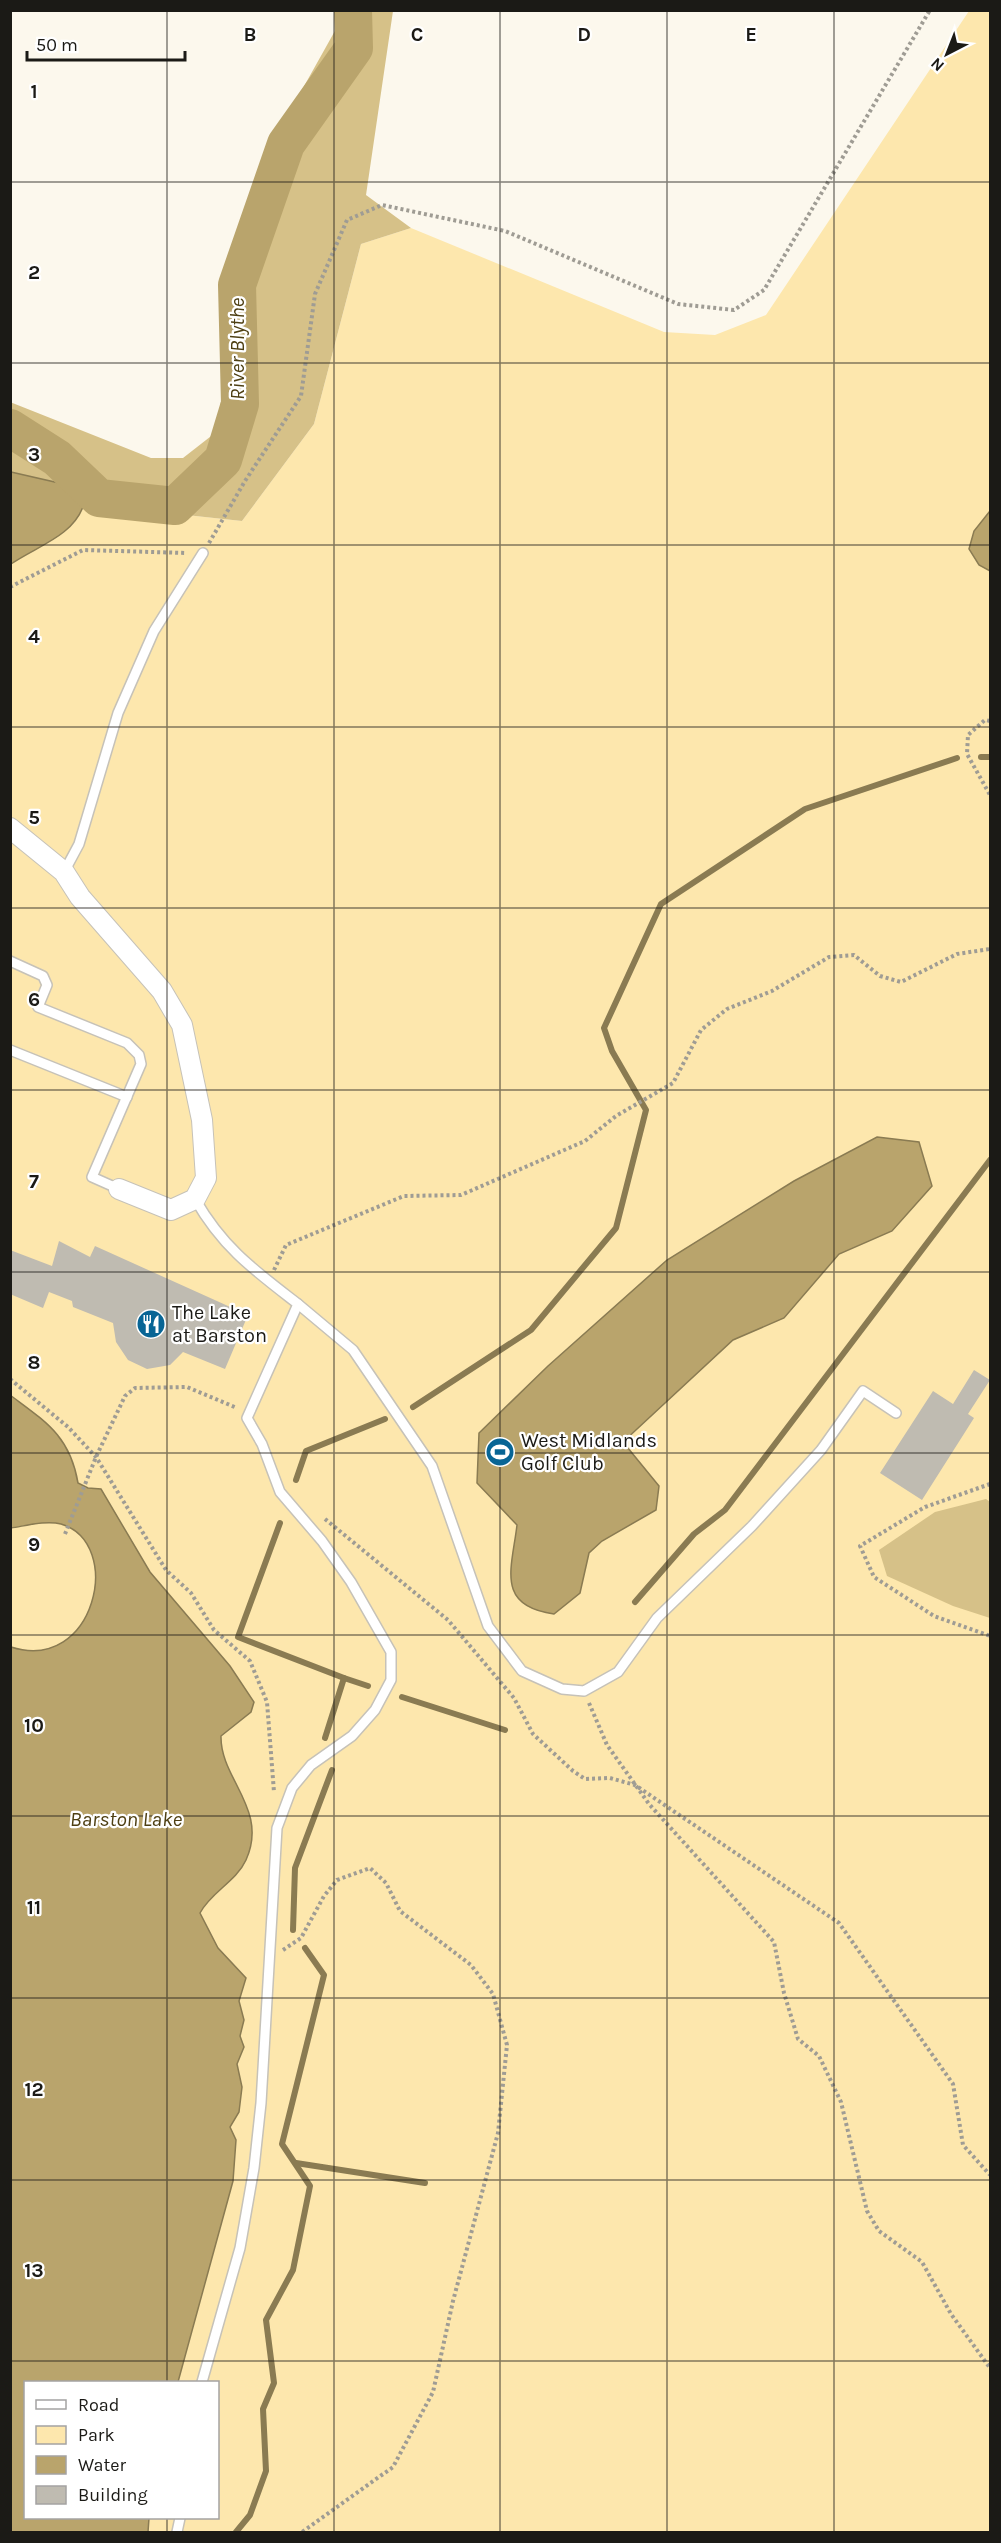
<svg xmlns="http://www.w3.org/2000/svg" width="1001" height="2543" font-family="Karla,sans-serif">
<rect width="100%" height="100%" fill="#fcf8ed"/>
<!-- green -->
<path fill="#fde7ad" fill-rule="evenodd" d="M969,11h21v2521h-979v-2060l48,11 25,21 158,17 72,-97 47,-180 50,-16 253,104 51,3 51,-20zM26,2382h192v136h-192z"/>
<!-- forest -->
<g fill="#d6c188">
<path d="M335,11h58l-27,184 45,33 -50,16 -47,180 -72,97 -158,-17 -26,-21 -47,-11 -1,-70 141,56h32l32,-25 11,-58 -5,-47 44,-172 71,-127z"/>
<path d="M986,1499l4,3v116l-37,-12 -66,-30 -8,-26 56,-38z"/>
</g>
<!-- water -->
<g fill="#b9a46c" stroke="#8a7b52" stroke-width="1.5">
<path d="M11,472l48,11 25,21c-10,32 -47,42 -73,60z"/>
<path d="M990,511v60l-11,-6 -10,-16 5,-18z"/>
<path d="M877,1137l42,5 13,44 -40,45 -53,23 -55,64 -51,22 -110,102 36,44 -3,24 -54,31 -13,12 -9,40 -26,21c-59,-8 -42,-46 -37,-89l-40,-42 2,-50 69,-67 119,-106 127,-79z"/>
<path d="M10,1395c36,27 60,41 68,88l10,5 13,1 49,83 80,94 24,36 -3,10 -30,24c-1,43 48,73 25,124 -10,22 -35,32 -46,53l18,35 28,30 -7,23 5,19 -4,16 4,11 -7,17 5,23 -3,25 -9,15 6,13 -3,41 -55,201h-152v136h123l-1,14h-137v-885c84,27 114,-104 50,-123 -15,-4 -36,2 -50,4z"/>
</g>
<g fill="none" stroke-linecap="round" stroke-linejoin="round">
<!-- stream -->
<g stroke="#8a7b52" stroke-width="6">
<path d="M981,757h9"/>
<path d="M413,1407l118,-77 85,-102 30,-118 -34,-59 -8,-23 57,-124 144,-95 152,-51"/>
<path d="M296,1480l10,-29 79,-32"/>
<path d="M280,1523l-42,114 106,41 -19,60"/>
<path d="M635,1602l59,-68 31,-24 265,-350"/>
<path d="M344,1678l24,8"/>
<path d="M402,1697l103,33"/>
<path d="M293,1930l2,-62 37,-98"/>
<path d="M296,2163l129,20"/>
<path d="M236,2532l14,-17 16,-44 -3,-62 11,-26 -8,-63 27,-50 17,-84 -28,-42 42,-169 -19,-27"/>
</g>
<!-- river -->
<path stroke="#b9a46c" stroke-width="38" d="M10,428l47,30 42,40 76,8 48,-46 17,-56 -3,-119 49,-141 68,-96 -1,-38"/>
</g>
<!-- building -->
<g fill="#bfbbb1">
<path d="M59,1241l31,16 5,-11 153,69 -23,54 -42,-17 -13,13 -23,4 -19,-9 -12,-18 -3,-19 -40,-16 -1,-6 -23,-9 -6,16 -33,-14v-44l42,16z"/>
<path d="M974,1370l16,10 -22,34 6,4 -52,82 -42,-27 53,-82 20,13z"/>
</g>
<g fill="none" stroke-linecap="round" stroke-linejoin="round">
<!-- service casing -->
<g stroke="#c6c2b8" stroke-width="12">
<g id="service">
<path d="M64,872l15,-28 39,-131 36,-82 49,-78"/>
<path d="M10,961l33,15 4,9 -9,22 89,36 12,12 2,9 -49,113 27,12"/>
<path d="M10,1050l117,47"/>
<path d="M195,1199c28,49 59,71 103,105l-51,114 15,26 18,48 42,49 29,41 40,70v28l-16,30 -23,26 -41,29 -19,23 -15,40 -16,275 -7,65 -14,80 -38,134"/>
<path d="M298,1304l55,46 79,116 56,160 34,45 40,18 22,2 34,-19 39,-54 95,-92 69,-76 42,-59 33,22"/>
<path d="M177,2532l3,-14"/>
</g>
</g>
<!-- minor casing -->
<g stroke="#c6c2b8" stroke-width="22">
<path id="minor" d="M10,828l54,44 16,25 82,94 20,34 20,95 4,58 -11,21 -24,11 -52,-21"/>
</g>
<!-- path -->
<g stroke="#9f9c94" stroke-width="4" stroke-dasharray="3 3" stroke-linecap="butt">
<path d="M209,543l36,-62 56,-85 14,-102 32,-74 35,-15 123,26 173,73 56,6 30,-20 166,-280"/>
<path d="M10,587l73,-37 104,3"/>
<path d="M990,721l-5,-1 -17,15 -1,19 23,41"/>
<path d="M274,1270l12,-25 118,-49 57,-1 124,-54 31,-25 57,-33 28,-53 26,-21 45,-18 57,-34 25,-2 26,21 21,6 56,-28 33,-5"/>
<path d="M10,1379l58,48 28,30 70,113 25,23 23,37 36,31 17,41 7,90"/>
<path d="M990,1484l-65,23 -65,39 14,31 60,39 56,20"/>
<path d="M325,1519l123,101 66,78 19,36 40,37 12,8 25,-1 25,7 204,138 114,161 10,61 27,30"/>
<path d="M65,1534l31,-77 29,-61 10,-8 52,-1 50,21"/>
<path d="M589,1703l18,42 42,59 125,138 10,51 14,46 21,17 22,46 26,109 12,20 43,31 29,52 39,54"/>
<path d="M283,1950l18,-12 23,-42 13,-16 33,-12 16,15 14,28 71,54 22,29 14,51 -9,88 -45,168 -20,91 -40,75 -91,65"/>
</g>
<!-- service -->
<use href="#service" stroke="#fff" stroke-width="9"/>
<!-- minor -->
<use href="#minor" stroke="#fff" stroke-width="20"/>
</g>
<!-- grid -->
<path fill="none" stroke="#1b1a16" stroke-width="1.5" stroke-opacity="0.55" d="M167,10v2372M334,10v2522M500,10v2522M667,10v2522M834,10v2522M10,182h980M10,363h980M10,545h980M10,727h980M10,908h980M10,1090h980M10,1272h980M10,1453h980M10,1635h980M10,1816h980M10,1998h980M10,2180h980M10,2361h980M167,2518v14"/>
<!-- icons -->
<defs>
<g id="restaurant-disc" transform="scale(1.5)"><circle r="9.5" fill="#086595" stroke="#fff"/><path d="M-5-6h1v4h1v-4h1v4h1v-4h1v5L-1.5 .5V6h-2V.5L-5-1ZM5-6V6H3V1.5H1.5Q1.5-4 5-6Z" fill="#fff"/></g>
<g id="stadium-disc" transform="scale(1.5)"><circle r="9.5" fill="#086595" stroke="#fff"/><path d="M0-5a6.5 5 0 1 0 0 10a6.5 5 0 1 0 0-10ZM-3.5-1.8h7v3.6h-7Z" fill="#fff"/></g>
</defs>
<g fill-rule="evenodd">
<use href="#restaurant-disc" x="151" y="1324"/>
<use href="#stadium-disc" x="500" y="1452"/>
</g>
<g text-anchor="middle" stroke-width="4.5" stroke-linejoin="round" paint-order="stroke">
<!-- poi labels -->
<g font-size="20" fill="#1b1a16" stroke="#fff" text-anchor="start">
<text x="172" y="1319">The Lake<tspan x="172" dy="23">at Barston</tspan></text>
<text x="521" y="1447">West Midlands<tspan x="521" dy="23">Golf Club</tspan></text>
</g>
<!-- water labels -->
<g font-size="21" font-style="italic" fill="#4e3f12" stroke="#fff">
<text transform="translate(237 349) rotate(-90)" y="7">River Blythe</text>
<text x="126" y="1826">Barston Lake</text>
</g>
</g>
<g font-size="20" text-anchor="middle" font-weight="bold" fill="#1b1a16" stroke="#fff" stroke-width="4.5" stroke-linejoin="round" paint-order="stroke">
<text x="250" y="41">B</text>
<text x="417" y="41">C</text>
<text x="584" y="41">D</text>
<text x="751" y="41">E</text>
<text x="34" y="98">1</text>
<text x="34" y="279">2</text>
<text x="34" y="461">3</text>
<text x="34" y="643">4</text>
<text x="34" y="824">5</text>
<text x="34" y="1006">6</text>
<text x="34" y="1188">7</text>
<text x="34" y="1369">8</text>
<text x="34" y="1551">9</text>
<text x="34" y="1732">10</text>
<text x="34" y="1914">11</text>
<text x="34" y="2096">12</text>
<text x="34" y="2277">13</text>
</g>
<!-- border -->
<rect width="1001" height="2543" fill="none" stroke="#1b1a16" stroke-width="24"/>
<!-- legend -->
<rect x="24" y="2381" width="195" height="138" fill="#ffffff" stroke="#a4a3a2" stroke-width="1.5"/>
<rect x="36" y="2400" width="30" height="9" fill="#ffffff" stroke="#a4a3a2" stroke-width="1.5"/>
<text x="78" y="2411" font-size="18" fill="#1b1a16">Road</text>
<rect x="36" y="2426" width="30" height="18" fill="#fde7ad" stroke="#a4a3a2" stroke-width="1.5"/>
<text x="78" y="2441" font-size="18" fill="#1b1a16">Park</text>
<rect x="36" y="2456" width="30" height="18" fill="#b9a46c" stroke="#a4a3a2" stroke-width="1.5"/>
<text x="78" y="2471" font-size="18" fill="#1b1a16">Water</text>
<rect x="36" y="2486" width="30" height="18" fill="#bfbbb1" stroke="#a4a3a2" stroke-width="1.5"/>
<text x="78" y="2501" font-size="18" fill="#1b1a16">Building</text>
<!-- north arrow -->
<g transform="translate(947 54) rotate(222)" stroke="#ffffff" stroke-width="4.5" paint-order="stroke">
<path d="M0-4.5L10 22L0 15L-10 22Z" fill="#1b1a16"/>
<text y="-9" font-size="16" font-weight="bold" text-anchor="middle" fill="#1b1a16">N</text>
</g>
<!-- scale -->
<path d="M27 51v9h158v-9" fill="none" stroke="#1b1a16" stroke-width="3"/>
<text x="36" y="51" font-size="18" fill="#1b1a16" stroke="#ffffff" stroke-width="4.5" paint-order="stroke">50 m</text>
</svg>
